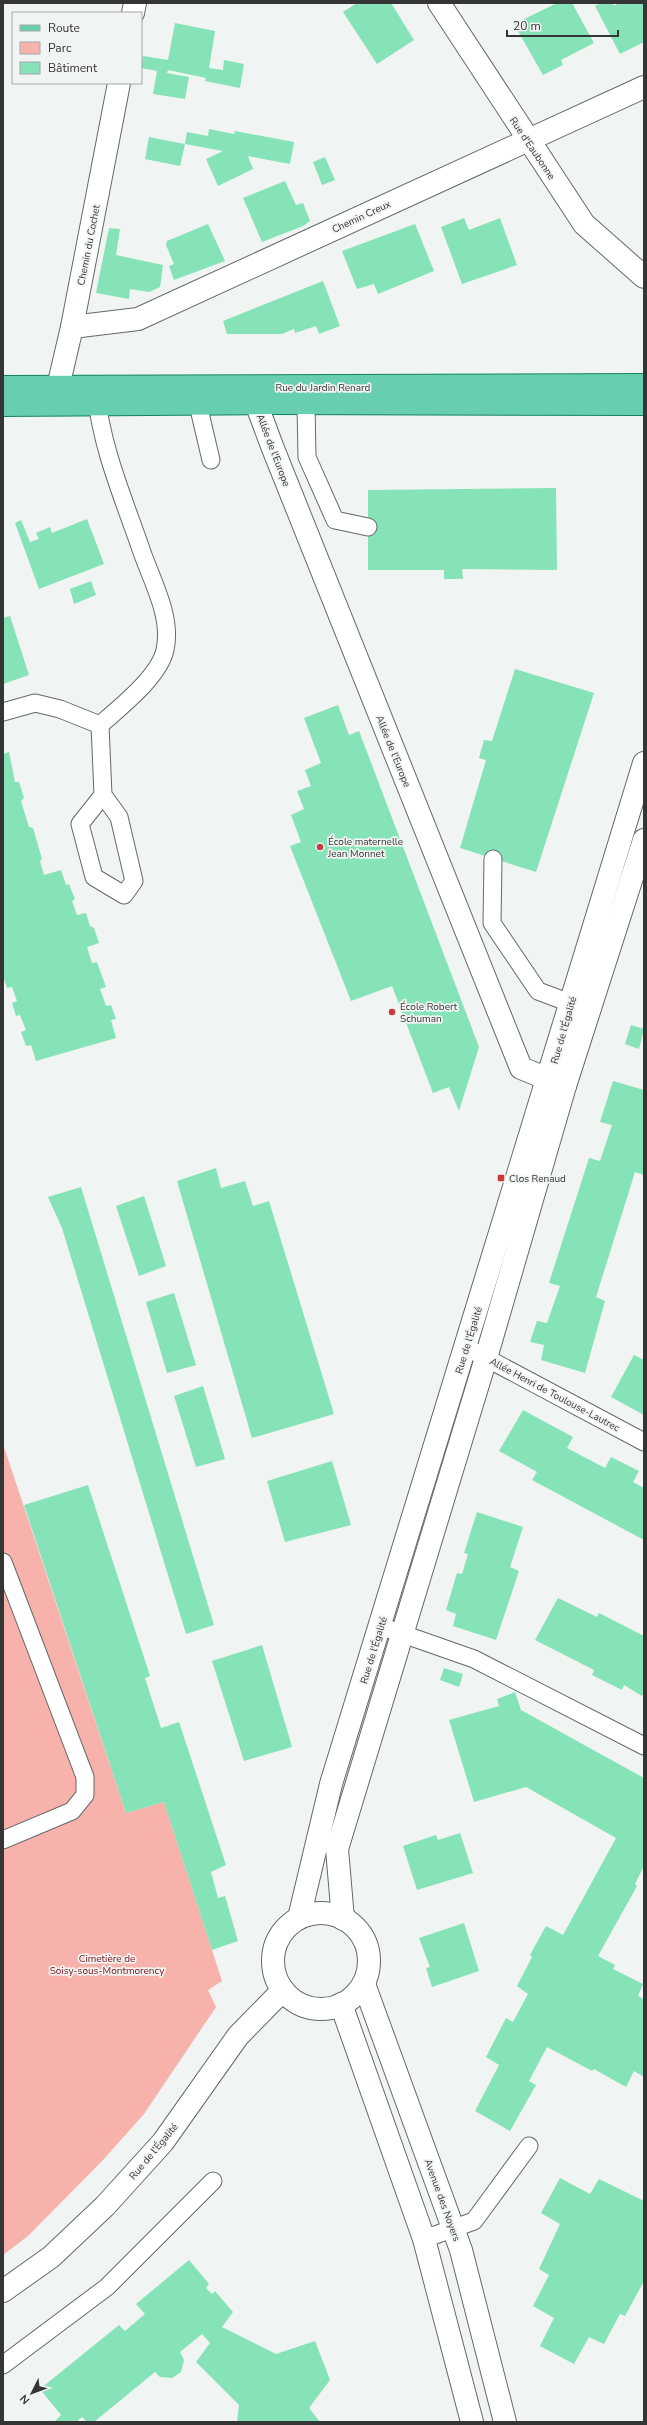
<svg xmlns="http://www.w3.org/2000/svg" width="647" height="2425" font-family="'Nunito Sans',sans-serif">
<rect width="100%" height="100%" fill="#f0f4f2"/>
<!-- green -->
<path fill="#f8b2ac" d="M3,1444l123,369 38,-11 58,179 -14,9 8,17 -72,107 -41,46 -75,76 -25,19z"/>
<!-- building -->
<g fill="#86e3b8">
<path d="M357,3h34l23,37 -37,24 -34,-52z"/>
<path d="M557,3h15l22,40 -33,17 2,5 -20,10 -29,-51z"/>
<path d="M601,3h11l2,3 5,-3h25v39l-24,12 -25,-48z"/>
<path d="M175,23l40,8 -6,37 14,2 1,-10 20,4 -4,24 -35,-7 1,-3 -38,-8 -1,3 22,4 -4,22 -32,-5 4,-23 -16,-3 2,-12 25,4z"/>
<path d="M209,129l25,5 1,-3 59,11 -4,22 -42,-8 5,13 -35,17 -12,-27 17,-8 -38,-7 -5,22 -35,-7 4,-22 36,7 2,-12 21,4z"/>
<path d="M325,157l10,23 -13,5 -9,-23z"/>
<path d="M285,181l11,24 7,-2 7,18 -7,5 -41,16 -19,-44z"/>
<path d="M464,218l5,12 31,-12 17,47 -55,19 -21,-57z"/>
<path d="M208,224l17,37 -51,19 -5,-14 5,-2 -8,-19 1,-4z"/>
<path d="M415,224l19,47 -56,23 -4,-10 -17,5 -15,-38z"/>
<path d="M109,228l11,1 -4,26 47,10 -3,22 -11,5 -19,-3 -1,10 -33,-6z"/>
<path d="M323,281l17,45 -21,8 -3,-8 -21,7 -1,-4 -12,5h-55l-4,-13z"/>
<path d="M556,488l1,82 -95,-1 1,10h-19v-9h-76v-80z"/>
<path d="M87,519l17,45 -65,25 -24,-66 6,-3 9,22 9,-3 -3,-6 14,-6 2,6z"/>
<path d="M91,581l5,14 -22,9 -4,-15z"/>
<path d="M10,616l19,59 -26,9v-66z"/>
<path d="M515,669l79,24 -58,179 -76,-24 26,-88 -7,-2 5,-18 8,1z"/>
<path d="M338,705l11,30 10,-4 120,316 -20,64 -10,-24 -16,6 -41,-107 -41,15 -61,-155 11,-4 -10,-27 13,-6 -7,-18 14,-5 -6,-16 16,-7 -17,-45z"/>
<path d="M9,752l6,30h4l5,16 -3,3 8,26 4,1 9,31 -2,2 4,14 17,-5 5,15 3,-1 6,15 -3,2 5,14 9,-2 4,13 4,2 5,15 -12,4 5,16 5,-1 9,25 -6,2 6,17 5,-1 5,14 -5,1 5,18 -80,23 -5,-16 -5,1 -5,-14 5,-2 -6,-15 -4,1 -4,-13 5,-2 -5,-14 -5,1 -4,-12v-222z"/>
<path d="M631,1025l13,4 -5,20 -14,-5z"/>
<path d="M613,1081l31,9v85l-9,-3 -39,125 9,4 -20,72 -44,-13 3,-15 -14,-3 7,-21 10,2 13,-37 -11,-3 40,-125 11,3 12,-36 -12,-3z"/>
<path d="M216,1168l5,20 24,-7 8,25 16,-5 65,213 -82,24 -75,-257z"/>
<path d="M81,1187l133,438 -28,9 -124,-406 -14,-31z"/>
<path d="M144,1196l22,70 -27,10 -23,-70z"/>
<path d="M174,1293l22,72 -29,8 -21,-71z"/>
<path d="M634,1355l10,5v55l-33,-18z"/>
<path d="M203,1386l22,73 -29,8 -22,-71z"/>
<path d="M523,1410l50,27 -6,11 38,20 6,-11 28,14 -6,11 11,6v52l-112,-60 5,-8 -38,-21z"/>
<path d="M332,1461l19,64 -66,17 -18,-61z"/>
<path d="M88,1485l62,191 -5,2 16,50 18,-6 47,143 -15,7 7,26 7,-2 13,45 -26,9 -48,-148 -38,11 -102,-308z"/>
<path d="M477,1512l46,15 -13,40 9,4 -23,69 -43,-14 3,-12 -10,-4 11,-37 5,1 6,-20 -4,-1z"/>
<path d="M558,1598l39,19 2,-4 45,23v56l-2,4 -18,-11 -2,5 -30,-15 2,-5 -59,-30z"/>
<path d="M262,1645l30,102 -48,14 -32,-100z"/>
<path d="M444,1668l19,6 -4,13 -19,-7z"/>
<path d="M515,1692l6,18 123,68v88l-9,18 2,2 -39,70 17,9 -2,4 30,15 -5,12 6,3v78l-10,-6 -8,16 -32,-18 -2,2 -45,-24 -18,34 7,4 -26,46 -35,-20 24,-46 -13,-8 20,-39 7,4 15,-28 -11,-8 15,-29 -2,-2 16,-29 17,9 53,-97 -90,-51 -52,15 -25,-82 50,-14 -2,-7z"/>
<path d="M460,1833l13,40 -56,17 -14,-44 33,-11 2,5z"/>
<path d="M464,1923l15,48 -47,16 -6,-19 4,-1 -11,-29z"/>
<path d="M560,2178l30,16 9,-15 45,22v80l-19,35 -5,-2 -16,30 -15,-7 -15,27 -34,-18 14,-28 -21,-12 16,-31 -10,-6 21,-45 -19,-11z"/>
<path d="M189,2260l20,24 -3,4 6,6 3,-3 18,21 -11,15 54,27 39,-13 15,39 -21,28 11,14h-83l2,-17 -43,-43 14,-19 -8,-9 -22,18 4,8 -3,12 -9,6 -12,-1 -5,-5 -61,50h-7l-5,-5 -6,5h-22l7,-7 -21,-26 79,-64 6,6 20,-17 -9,-10z"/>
</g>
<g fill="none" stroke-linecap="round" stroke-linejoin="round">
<!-- service casing -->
<g stroke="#656967" stroke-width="19">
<g id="service">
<path d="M96,392c5,56 29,110 47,163 11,30 29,63 22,95 -6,27 -45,57 -65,75l3,70 -23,29 14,53 30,18 10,-14 -15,-64 -16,-22"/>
<path d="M195,392l16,68"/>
<path d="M306,403l1,54 28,63 33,7"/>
<path d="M3,712l32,-9 25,6 40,16"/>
<path d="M493,859l-1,64 46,68 32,12"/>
<path d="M475,1352l169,90"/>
<path d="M3,1562l82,215v18l-13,16 -69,29"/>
<path d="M380,1626l94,33 170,87"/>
<path d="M424,2239l50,-18 55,-75"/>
<path d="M3,2365l104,-78 106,-106"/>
</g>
</g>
<!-- pedestrian casing -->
<g stroke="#656967" stroke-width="24">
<path id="pedestrian" d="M256,387v16l16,43 249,622 44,18"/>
</g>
<!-- minor casing -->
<g stroke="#656967" stroke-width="24">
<g id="minor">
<path d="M439,3l145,221 60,53"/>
<path d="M133,13l2,-10"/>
<path d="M72,327l66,-8 506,-232"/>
<path d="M51,404l7,-17 14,-60 47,-244"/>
<circle cx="321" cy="1961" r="48"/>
<path d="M299,1918l32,-134 313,-1021"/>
<path d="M343,1919l-6,-70 149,-491 79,-272 79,-246"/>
<path d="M364,1984l97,266 44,172"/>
<path d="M341,2004l83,235 48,183"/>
<path d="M3,2291l48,-34 54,-51 58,-64 75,-106 45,-46"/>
</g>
</g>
<!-- primary casing -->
<g stroke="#148361" stroke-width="24">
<g id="primary">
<path d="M3,387l641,-2"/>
<path d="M3,405l271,-2 370,1"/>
</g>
</g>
<!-- service -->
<use href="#service" stroke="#fff" stroke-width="17"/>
<!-- pedestrian -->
<use href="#pedestrian" stroke="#fff" stroke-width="22"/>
<!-- minor -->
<use href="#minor" stroke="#fff" stroke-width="22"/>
<!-- primary -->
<use href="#primary" stroke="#67ceaf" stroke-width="22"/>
</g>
<!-- markers -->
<g fill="#ca3a3c" stroke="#f0f4f2" stroke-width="1.5">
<circle cx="320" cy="847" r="4"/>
<circle cx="392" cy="1012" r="4"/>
<rect x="497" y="1174" width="8" height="8" rx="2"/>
</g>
<g text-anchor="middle" stroke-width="3.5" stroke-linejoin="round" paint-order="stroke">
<!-- street labels -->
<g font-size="10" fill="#343534" stroke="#f0f4f2">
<text transform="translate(533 148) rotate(56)" y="4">Rue d'Eaubonne</text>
<text transform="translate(361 216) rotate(-25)" y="4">Chemin Creux</text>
<text transform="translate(88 245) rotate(-79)" y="4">Chemin du Cochet</text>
<text x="323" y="391">Rue du Jardin Renard</text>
<text transform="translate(274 450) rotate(69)" y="4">Allée de l'Europe</text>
<text transform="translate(394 751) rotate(68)" y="4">Allée de l'Europe</text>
<text transform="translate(563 1030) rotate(-74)" y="4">Rue de l'Égalité</text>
<text transform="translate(468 1340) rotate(-73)" y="4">Rue de l'Égalité</text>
<text transform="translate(555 1394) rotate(28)" y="4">Allée Henri de Toulouse-Lautrec</text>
<text transform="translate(373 1650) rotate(-73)" y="4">Rue de l'Égalité</text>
<text transform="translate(153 2151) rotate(-50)" y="4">Rue de l'Égalité</text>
<text transform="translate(443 2200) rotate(70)" y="4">Avenue des Noyers</text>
</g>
<!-- poi labels -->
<g font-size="10" fill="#343534" stroke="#f0f4f2" text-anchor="start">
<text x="328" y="845">École maternelle<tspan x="328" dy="12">Jean Monnet</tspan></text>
<text x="400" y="1010">École Robert<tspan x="400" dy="12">Schuman</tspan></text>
<text x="509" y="1182">Clos Renaud</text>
</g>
<!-- park labels -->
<g font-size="10" fill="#7b1118" stroke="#f0f4f2">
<text x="107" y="1962">Cimetière de<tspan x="107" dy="12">Soisy-sous-Montmorency</tspan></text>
</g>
</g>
<!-- border -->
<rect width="647" height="2425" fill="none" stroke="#343534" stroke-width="8"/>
<!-- legend -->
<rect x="12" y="12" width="130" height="72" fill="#f0f4f2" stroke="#a5a8a6"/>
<rect x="20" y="25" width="20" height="6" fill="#67ceaf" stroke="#a5a8a6"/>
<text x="48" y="32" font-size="12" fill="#343534">Route</text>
<rect x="20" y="42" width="20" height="12" fill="#f8b2ac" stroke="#a5a8a6"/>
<text x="48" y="52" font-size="12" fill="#343534">Parc</text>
<rect x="20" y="62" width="20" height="12" fill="#86e3b8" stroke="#a5a8a6"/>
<text x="48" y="72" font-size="12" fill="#343534">Bâtiment</text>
<!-- north arrow -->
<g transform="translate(32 2393) rotate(228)" stroke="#f0f4f2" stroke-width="3" paint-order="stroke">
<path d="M0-3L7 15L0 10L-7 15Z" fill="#343534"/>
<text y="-6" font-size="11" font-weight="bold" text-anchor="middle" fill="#343534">N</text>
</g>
<!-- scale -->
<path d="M507 30v6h111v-6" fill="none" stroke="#343534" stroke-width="2"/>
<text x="513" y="30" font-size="12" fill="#343534" stroke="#f0f4f2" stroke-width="3" paint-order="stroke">20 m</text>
</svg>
